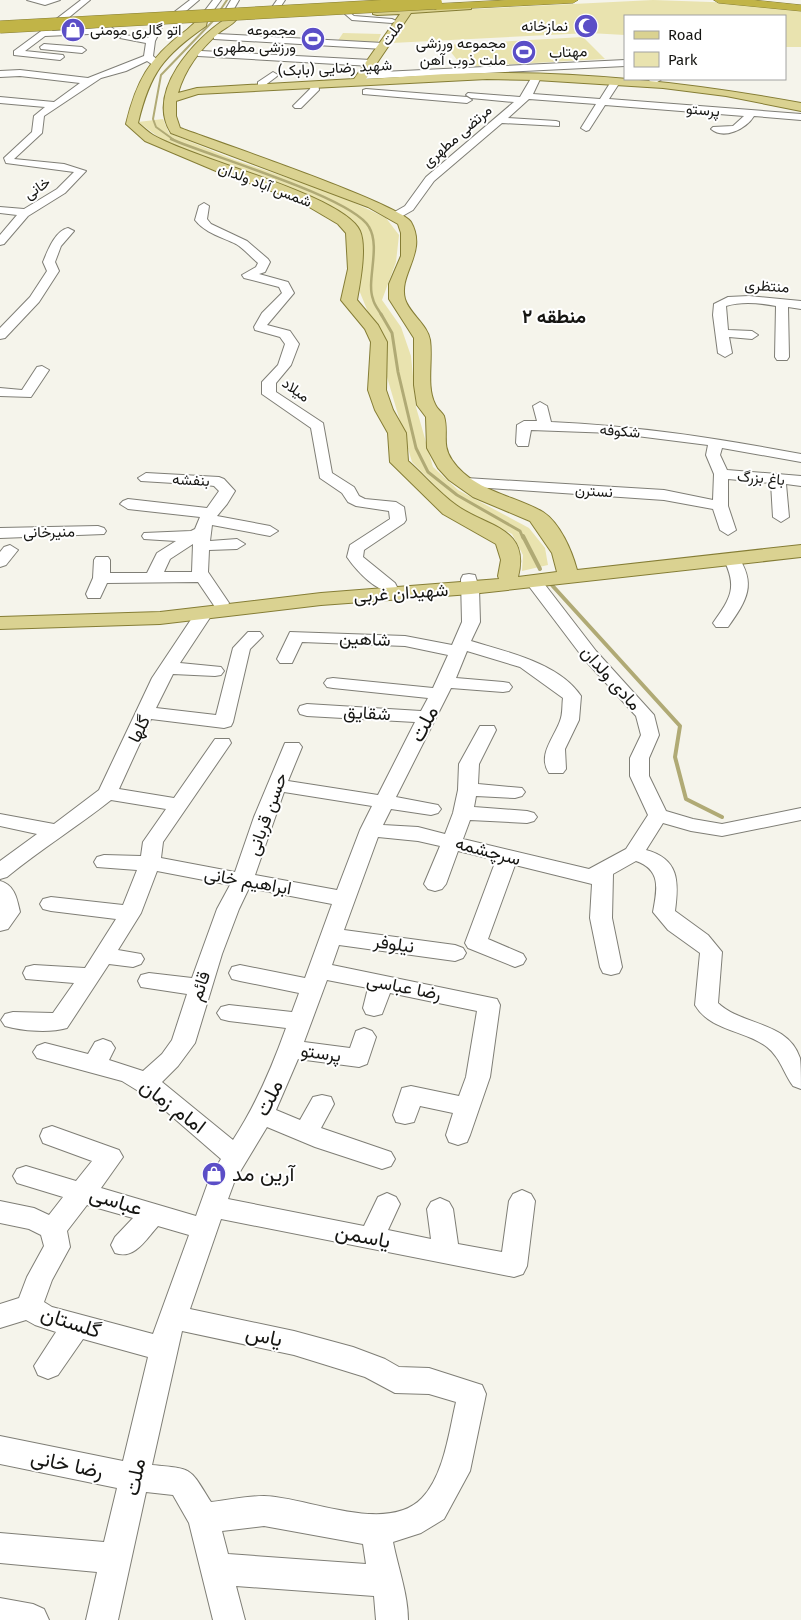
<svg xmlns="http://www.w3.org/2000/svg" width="801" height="1620" font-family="'Fira Sans',Vazirmatn,sans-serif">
<rect width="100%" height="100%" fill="#f5f4eb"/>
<!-- green -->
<g fill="#e9e3af">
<path d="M653,0l86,3 62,7v37h-16v-31h-160v19l-36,-2 -197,10v-2l21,-29z"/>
<path d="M343,33l38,1 -4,10 -40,-2z"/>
<path d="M583,37l22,22 -142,8 -18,-22z"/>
<path d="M163,119l6,14 66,27 101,34 50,24 13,17 -3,27 -14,38 19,27 10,29 5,51 17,60 25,23 71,38 16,20 3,17 -26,6 1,-16 -11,-21 -55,-26 -45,-46 -25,-85 -6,-44 -11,-16 -11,-27 3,-36 -8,-30 -51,-30 -135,-50 -30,-22z"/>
</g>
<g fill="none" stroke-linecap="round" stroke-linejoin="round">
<!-- stream-far3 -->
<g stroke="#b0aa75" stroke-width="2">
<path d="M219,12l8,-12"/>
<path d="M174,140l-18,-13 -3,-8 8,-44 52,-54"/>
</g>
<!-- stream-far2 -->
<path stroke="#b0aa75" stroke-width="2.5" d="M171,139c38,17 181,58 198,88 12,20 -3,54 4,72 1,6 6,11 9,17"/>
<!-- stream-far1 -->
<path stroke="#b0aa75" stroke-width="3" d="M381,314l11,19 6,39 18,76 12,24 29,23 63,36 3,7"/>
<!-- stream -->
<g stroke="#b0aa75" stroke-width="4">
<path d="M523,536l17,33"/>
<path d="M550,583l130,143 -5,31 11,42 36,18"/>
</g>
<!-- minor casing -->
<g stroke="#7f7e76" stroke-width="2">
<g id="minor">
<path d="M27,0h33l-15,5z"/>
<path d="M81,0h9l-29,24h-6v-4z"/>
<path d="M190,0h9l-20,17h-6v-4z"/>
<path d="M213,0h8l-11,15h-6l-1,-2z"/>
<path d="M231,0h8l-8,14h-6l-1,-2z"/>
<path d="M277,0h8l-8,12h-6l-1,-2z"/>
<path d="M349,12l5,4 38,3 4,2 -4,2 -40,-3 -7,-6z"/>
<path d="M157,21l7,2 -9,18 -2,15 6,5v4h-6l-6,-4 -21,10 -25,7 -57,38 -2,17 -28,26 50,5 22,7 -21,22 -37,23 -24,28 -4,1v-10l17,-20 -17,-2v-6l24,2 33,-20 17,-17 -68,-9 -2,-5 28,-26 2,-16 11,-9 -45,-4v-6l54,5 26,-19 -60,-7 -20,1v-6l20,-1 68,8 56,-22 2,-13 -26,-5 4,-3 24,3z"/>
<path d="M48,26h6l-2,5 59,-4 4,3 -4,3 -66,3 -20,15 38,4 1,2 -4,3 -46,-5v-4z"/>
<path d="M217,34l166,9 4,3 -4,3 -169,-10v-4z"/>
<path d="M44,44l38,3 4,3 -4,3 -41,-4 -1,-2z"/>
<path d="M201,51l170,9 4,3 -4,3 -173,-10 -1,-2z"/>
<path d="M625,60v6l-263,13 -5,-3 5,-3z"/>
<path d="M273,72l5,3 -2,2 -12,9h-6v-4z"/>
<path d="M536,74l5,3 -8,17 67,5 12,-19 3,-1 5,3 -11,17 192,15v6l-47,-4c-8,13 -30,24 -43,13l2,-2 20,-1 11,-10 -139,-11 -16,25 -3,1 -5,-3 15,-24 -67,-5 -21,19 48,3 3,1v4l-57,-3 -68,58 -21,29 -14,8h-8v-4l14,-8 21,-29 88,-75 -43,-4 -5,-3 2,-2 52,4 13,-22z"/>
<path d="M651,79h11l-8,5 -5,-3z"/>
<path d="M312,82h6l1,8 -18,18h-6l-2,-2 17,-17z"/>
<path d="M366,89l101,8 5,3 -5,3 -104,-9v-4z"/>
<path d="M204,203l5,3 -2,13 4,5 36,17 21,18 2,3 -5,10 -6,2 29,8 6,11 -27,32 23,6 9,13 -8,21 -15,18v9l47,31 9,50 22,14 5,9 6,3 31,3 8,5 2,13 -2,3 -40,27 -1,7 32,26 2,4 -2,4c-17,4 -39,-21 -48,-34l3,-12 40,-26 -1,-8 -33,-5 -8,-4 -6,-9 -22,-15 -9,-50 -49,-34v-12l16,-17 7,-21 -5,-7 -25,-7 -1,-3 8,-14 20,-20 -3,-6 -35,-9 -2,-3 14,-8 2,-4c-7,-6 -14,-14 -22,-19 -14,-7 -31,-11 -41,-24l4,-14z"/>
<path d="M68,228l6,3 -13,15 -6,16 4,9 -20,31 -34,36 -5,1v-11l30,-31 17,-26 -4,-9c5,-12 12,-31 25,-34z"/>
<path d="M749,296l52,5v8l-13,-2 1,50 -2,3h-10l-2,-3 1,-51c-16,-3 -34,-5 -50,0l2,24 24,1 6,4 -6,4 -23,-2 3,16 -7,4 -7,-4 -5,-38 1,-11 14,-7z"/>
<path d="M42,366l7,4 -18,27 -31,-1v-8l22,2 15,-23z"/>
<path d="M540,402l7,4 4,16c86,4 165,16 250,32v8l-79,-14 -2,7 7,15 74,6v10l-15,-2 3,33 -8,5 -8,-5 -2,-34 -43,-4v27l8,24 -8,5 -8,-5 -7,-21 -49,-9 -203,-14 -3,-3 8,-5 198,12 49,10 1,-26 -8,-19 2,-10 -95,-12 -82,-3 -3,16h-10l-2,-3 1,-18 7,-4h13l-4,-15z"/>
<path d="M146,473l73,4 5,2 11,12 -8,13 -10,12 53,10 8,5 -8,5 -58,-11 -2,16 27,-2 8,5 -8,5 -28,1 -1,22 21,31 -2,4h-12l-17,-25 -91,1 -7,15h-12l-2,-4 7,-16 1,-18 2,-3h12l2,3v13h37l10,-20 19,-12 -32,-2 -2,-3 2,-3 47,-2 4,-2 5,-12 -72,-8 -8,-5 3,-3 5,-2 79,9 12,-17 -5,-5 -7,-1 -66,-4 -3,-3zM193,544l-1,28h-28l6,-13z"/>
<path d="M98,526l6,2 2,3 -2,3 -104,4v-10z"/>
<path d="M10,545l8,5 -12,15 -6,2v-15l4,-5z"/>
<path d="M731,553l6,2c20,29 10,45 -9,72h-12l-3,-4c18,-25 25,-36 10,-65z"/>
<path d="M469,574l6,1 4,13 1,34 -9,19c36,11 88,22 110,55l-2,24 -14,29 1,20 -3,4h-14c-12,-18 5,-35 11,-52 3,-7 2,-16 3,-23l-43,-31 -53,-16 -11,27 47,4 6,1 3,4 -3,4 -6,1 -52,-4 -55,109 42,8 3,4 -3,4 -7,2 -40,-6 -8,16 35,2 27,7 8,-21 5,-23 1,-26 21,-38h14l2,4 -17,34 -1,20 44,4 3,4 -3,4 -7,2 -39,-2 -2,11 53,4 7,2 3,4 -3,4 -7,2 -57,-3 -7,19 126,30 37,-20 22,-34 -18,-39v-18l11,-23 -5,-19 -52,-57 -59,-78 2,-4h12l57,74 58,64 5,20 -10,23v18l17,35 27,8 29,5 79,-16v12l-79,16 -31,-5 -28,-8 -17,27c33,9 33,31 29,61l33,24 14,17 -4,51c24,23 70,18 82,55 1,8 1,22 1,31l-8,-3c-9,-12 -13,-29 -26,-39 -22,-17 -57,-16 -72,-42l5,-52 -32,-23 -15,-18c4,-22 9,-42 -17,-51l-23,13 -1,44 10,49 -3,6 -8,2 -8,-2 -3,-6 -10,-49 2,-34 -77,-19 -27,74 35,15 3,5 -3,5 -8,3 -47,-19 -3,-5 31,-83 -38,-9 -12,33 -4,5 -7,2 -7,-2 -4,-5 16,-38 -22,-5 -40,-4 -34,93 111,15 8,3 3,5 -3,5 -8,3 -116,-16 -7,20 165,34 3,6 -10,72 -20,58 -3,7 -9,3 -9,-3 -3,-7 7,-22 -33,-7 -6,16 -9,2 -9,-2 -3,-7 9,-27 9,-2 48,10 7,-19 11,-66 -87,-18 -8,21 -8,2 -8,-2 -3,-6 5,-20 -41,-8 -23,62 46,6 6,-17 8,-3 8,3 4,6 -9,27 -8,3 -61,-8 -22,51 24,10 13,-23 9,-2 9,2 3,7 -13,24 70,24 4,7 -4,7 -9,3 -67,-22 -48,-20 -32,53 -7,19 136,27 14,-29 9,-4 9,4 4,7 -12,26 43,9 -4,-30 4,-7 9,-4 9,4 4,7 5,35 44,8 7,-51 4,-7 9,-4 9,4 4,7 -8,65 -4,8 -9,3 -293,-58 -31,90 104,22 59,16 32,12 14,8 30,1 53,17 4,9 -16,77 -26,48 -23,14 -28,9c5,26 15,52 15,78h-32l-2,-24 -138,-10 9,34h-32l-24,-97 -16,-28 -27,-3 -28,128h-32l11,-48 -97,-9v-30l104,9 13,-54 -117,-24v-28l123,25 25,-104 -65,-18 -25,36 -10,4 -10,-4 -4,-9 22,-34 -21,-7 -9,-5 -26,8v-24l19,-6 8,-21 17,-31 -3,-11 -12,-6 -29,-6v-22l34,7 15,7 14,-18 -46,-14 -4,-7 4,-7 9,-3 50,15 16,-20 -49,-18 -3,-7 3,-7 9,-3 67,24 4,7 -22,31 95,28 14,-39 11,-18 -68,-59 -31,-19 -85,-23 -4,-6 4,-6 8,-3 43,11 7,-12 8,-3 8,3 4,6 -6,12 34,11 19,-17 10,-14 15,-46 -46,-7 -3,-6 3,-6 8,-2 43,5 25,-69 13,-24 -73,-14 -16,42 -23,37 23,4 3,5 -3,5 -8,3 -24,-3 -42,64c-17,5 -45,3 -62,-2l-4,-6 4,-6 8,-2 40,1 21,-30 -48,-4 -3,-6 3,-6 8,-2 51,3 31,-49 -65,-8 -8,-2 -3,-5 3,-5 8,-2 72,8 14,-35 -40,-3 -3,-5 3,-5 7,-2 37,1 2,-14 23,-33 -55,-9c-34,27 -70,49 -104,77l-7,2v-18l37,-27 -37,-8v-12l54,10 45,-34 53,-112 46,-69h12l3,4 -33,50 41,4 3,4 -3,4 -6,1 -42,-2 -17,34 60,7 17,-67 15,-16h12l3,4 -13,13 -17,73 -2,4 -7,2 -73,-9 -32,70 55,9 41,-59h14l2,4 -68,99 -2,16 74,14 19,-55 31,-74h14l3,4 -14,34 90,14 37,-73 -108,-6 -7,-2 -2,-4 2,-4 7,-2 114,7 7,-13 -95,-10 -6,-1 -3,-4 3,-4 6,-1 100,10 15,-33 -43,-9 -103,-4 -10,21h-12l-3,-4 13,-27 115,4 47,9 10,-23 -1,-43 2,-4zM284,792l88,14 -12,24 -23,60 -82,-15zM249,888l83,16 -27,74 -65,-13 -8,2 -3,6 3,6 8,2 59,12 -7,19 -63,-7 -8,2 -4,6 4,6 8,2 57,7c-14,39 -30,77 -53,112l-71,-58 16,-16 17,-23 27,-89 17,-45zM87,1205l46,13 -18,19 -4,8 4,8c20,7 31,-14 43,-27l31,9 -36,99 -101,-27 -8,-5 8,-22 18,-33 -3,-16zM182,1331l112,24 71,22 30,16 34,1 27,8c-7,30 -12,73 -34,96 -35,37 -115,-1 -158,-2 -17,0 -36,4 -53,6 -22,-35 -17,-33 -59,-37zM264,1526l99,18 3,20 -138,-10 -6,-23z"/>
<path d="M0,881c15,4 17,18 20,31l-12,17 -8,2z"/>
<path d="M0,1598l33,6 11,5 5,11h-49z"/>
</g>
</g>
<!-- major casing -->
<g stroke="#857d35" stroke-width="2">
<path id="major" d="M467,4l4,1v4l-60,4 -45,66c40,-2 81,-6 121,-6 106,-1 211,11 314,30v8l-75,-15 -63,-8 -127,-8 -49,-1 -289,15 -22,7v15l4,12c32,12 221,76 231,94 17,30 -13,52 -6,77 4,14 23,26 25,41 3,20 -4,46 5,64 2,5 7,8 9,12 5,17 -3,28 8,44 21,31 61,35 91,52 17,11 29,39 34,58l224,-25v12l-330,37 -150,11 -161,19 -160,5v-12l160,-5 161,-19 178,-14 -1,-3 3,-16 -5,-16 -53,-30 -53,-52 -2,-29 -13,-23 -7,-20 3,-48 -6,-13 -24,-29 7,-31 -2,-36 -8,-9 -39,-23 -83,-30 -71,-30 -19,-17c10,-42 23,-66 58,-92 6,-4 13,-13 18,-14l5,3 -1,5c-43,30 -56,47 -68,97 5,4 10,9 15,12 40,24 191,60 207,96 7,16 0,52 -3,69l21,25 9,17 -1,48 7,20 13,23 2,28c16,14 30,31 48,44 29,22 75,21 62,72l39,-5 -5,-19 -22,-32 -57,-24 -24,-17 -11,-12 -11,-20 -1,-31 -9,-12 -3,-20v-47l-25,-39v-15l12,-28v-23l-3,-9 -30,-17 -197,-74c-26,-41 24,-95 56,-115l9,2c-4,5 -11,8 -16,12 -19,16 -35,37 -42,61l19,-5 157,-9 46,-65 -23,1 -4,-1v-4z"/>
</g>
<!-- highway casing -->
<g stroke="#857d35" stroke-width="1">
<g id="highway">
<path d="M508,0h70l-5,3 -138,7 -5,-3 5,-3z"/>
<path d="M714,0h39l48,5v6l-82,-8z"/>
</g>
</g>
<!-- minor -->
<use href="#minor" fill="#fff" fill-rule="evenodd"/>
<!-- major -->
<use href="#major" fill="#dad291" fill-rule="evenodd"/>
<!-- highway -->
<use href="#highway" fill="#c1b447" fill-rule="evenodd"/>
<!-- highway-bridge casing -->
<g stroke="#857d35" stroke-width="13" stroke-linecap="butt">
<path id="highway-bridge" d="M0,27l436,-24"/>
</g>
<!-- highway-bridge -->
<use href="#highway-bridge" stroke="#c1b447" stroke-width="12"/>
</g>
<!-- icons -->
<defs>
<g id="mosque-disc" transform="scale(1.25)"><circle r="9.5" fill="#5b4ec7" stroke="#fff"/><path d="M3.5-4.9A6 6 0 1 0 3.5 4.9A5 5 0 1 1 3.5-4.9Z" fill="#fff"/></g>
<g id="shop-disc" transform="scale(1.25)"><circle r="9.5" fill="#5b4ec7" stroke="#fff"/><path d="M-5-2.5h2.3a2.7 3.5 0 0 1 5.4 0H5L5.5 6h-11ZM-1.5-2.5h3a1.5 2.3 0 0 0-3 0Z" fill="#fff"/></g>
<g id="stadium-disc" transform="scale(1.25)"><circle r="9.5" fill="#5b4ec7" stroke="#fff"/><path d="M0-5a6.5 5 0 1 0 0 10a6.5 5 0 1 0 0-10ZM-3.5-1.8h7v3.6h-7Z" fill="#fff"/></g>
</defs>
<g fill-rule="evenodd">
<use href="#mosque-disc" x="586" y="26"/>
<use href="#shop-disc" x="73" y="30"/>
<use href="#stadium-disc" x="313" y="39"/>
<use href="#stadium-disc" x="524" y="52"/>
<use href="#shop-disc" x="214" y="1174"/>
</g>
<g text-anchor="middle" stroke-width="4" stroke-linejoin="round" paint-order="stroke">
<!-- far-poi labels -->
<g font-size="15" fill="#161613" stroke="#fff" text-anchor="end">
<text x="568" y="31">نمازخانه</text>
<text x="90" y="35" text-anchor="start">اتو گالری مومنی</text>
<text x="296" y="35">مجموعه<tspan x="296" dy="17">ورزشی مطهری</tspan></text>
<text x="506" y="48">مجموعه ورزشی<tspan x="506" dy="17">ملت ذوب آهن</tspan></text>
</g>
<!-- far-street labels -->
<g font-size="15" fill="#161613" stroke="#fff">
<text transform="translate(392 33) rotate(-55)" y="5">ملت</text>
<text transform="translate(568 52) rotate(-3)" y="5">مهتاب</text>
<text transform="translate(335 68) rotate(-3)" y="5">شهید رضایی (بابک)</text>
<text transform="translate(703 110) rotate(5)" y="5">پرستو</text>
<text transform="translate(457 136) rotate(-41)" y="5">مرتضی مطهری</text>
<text transform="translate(265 185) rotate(21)" y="5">شمس آباد ولدان</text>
<text transform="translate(37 188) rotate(-33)" y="5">خانی</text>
<text transform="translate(767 286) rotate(4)" y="5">منتظری</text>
<text transform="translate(296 390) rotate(36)" y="5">میلاد</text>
<text transform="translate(620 431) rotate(5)" y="5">شکوفه</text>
<text transform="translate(761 478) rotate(5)" y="5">باغ بزرگ</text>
<text transform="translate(191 480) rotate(3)" y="5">بنفشه</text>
<text transform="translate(594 491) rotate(4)" y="5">نسترن</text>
<text transform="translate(49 532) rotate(-1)" y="5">منیرخانی</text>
</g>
<!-- street labels -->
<g font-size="18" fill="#161613" stroke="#fff">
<text transform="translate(401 593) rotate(-4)" y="6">شهیدان غربی</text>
<text transform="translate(365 639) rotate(2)" y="6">شاهین</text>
<text transform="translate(611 678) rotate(48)" y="6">مادی ولدان</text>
<text transform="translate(367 713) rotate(3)" y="6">شقایق</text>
<text transform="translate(139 729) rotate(-64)" y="6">گلها</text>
<text transform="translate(267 814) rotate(-70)" y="6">حسن قربانی</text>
<text transform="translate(488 851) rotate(15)" y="6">سرچشمه</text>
<text transform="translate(248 881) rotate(10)" y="6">ابراهیم خانی</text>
<text transform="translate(394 944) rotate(8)" y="6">نیلوفر</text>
<text transform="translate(200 986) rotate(-72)" y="6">قائم</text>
<text transform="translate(404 987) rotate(11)" y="6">رضا عباسی</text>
<text transform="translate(321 1053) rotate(8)" y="6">پرستو</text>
</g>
<!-- far-district labels -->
<g font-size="19" font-weight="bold" fill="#161613" stroke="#fff">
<text x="554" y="323">منطقه ۲</text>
</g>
<!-- near-street labels -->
<g font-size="21" fill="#161613" stroke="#fff">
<text transform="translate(424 724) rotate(-63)" y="7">ملت</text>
<text transform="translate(269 1098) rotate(-64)" y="7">ملت</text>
<text transform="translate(173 1106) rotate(37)" y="7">امام زمان</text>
<text transform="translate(116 1201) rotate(17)" y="7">عباسی</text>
<text transform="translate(363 1236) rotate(11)" y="7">یاسمن</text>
<text transform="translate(71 1322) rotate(18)" y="7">گلستان</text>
<text transform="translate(264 1336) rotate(12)" y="7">یاس</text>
<text transform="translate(67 1464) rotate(12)" y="7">رضا خانی</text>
<text transform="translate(135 1477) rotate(-79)" y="7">ملت</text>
</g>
<!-- near-poi labels -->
<g font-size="21" fill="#161613" stroke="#fff" text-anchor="start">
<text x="232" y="1181">آرین مد</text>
</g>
</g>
<!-- legend -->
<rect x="624" y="15" width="162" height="65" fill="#ffffff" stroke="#a2a2a1"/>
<rect x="634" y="31" width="25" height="8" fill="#dad291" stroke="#a2a2a1"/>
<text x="668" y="40" font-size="15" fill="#161613">Road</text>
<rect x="634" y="52" width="25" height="15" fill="#e9e3af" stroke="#a2a2a1"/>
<text x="668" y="65" font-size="15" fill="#161613">Park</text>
</svg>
